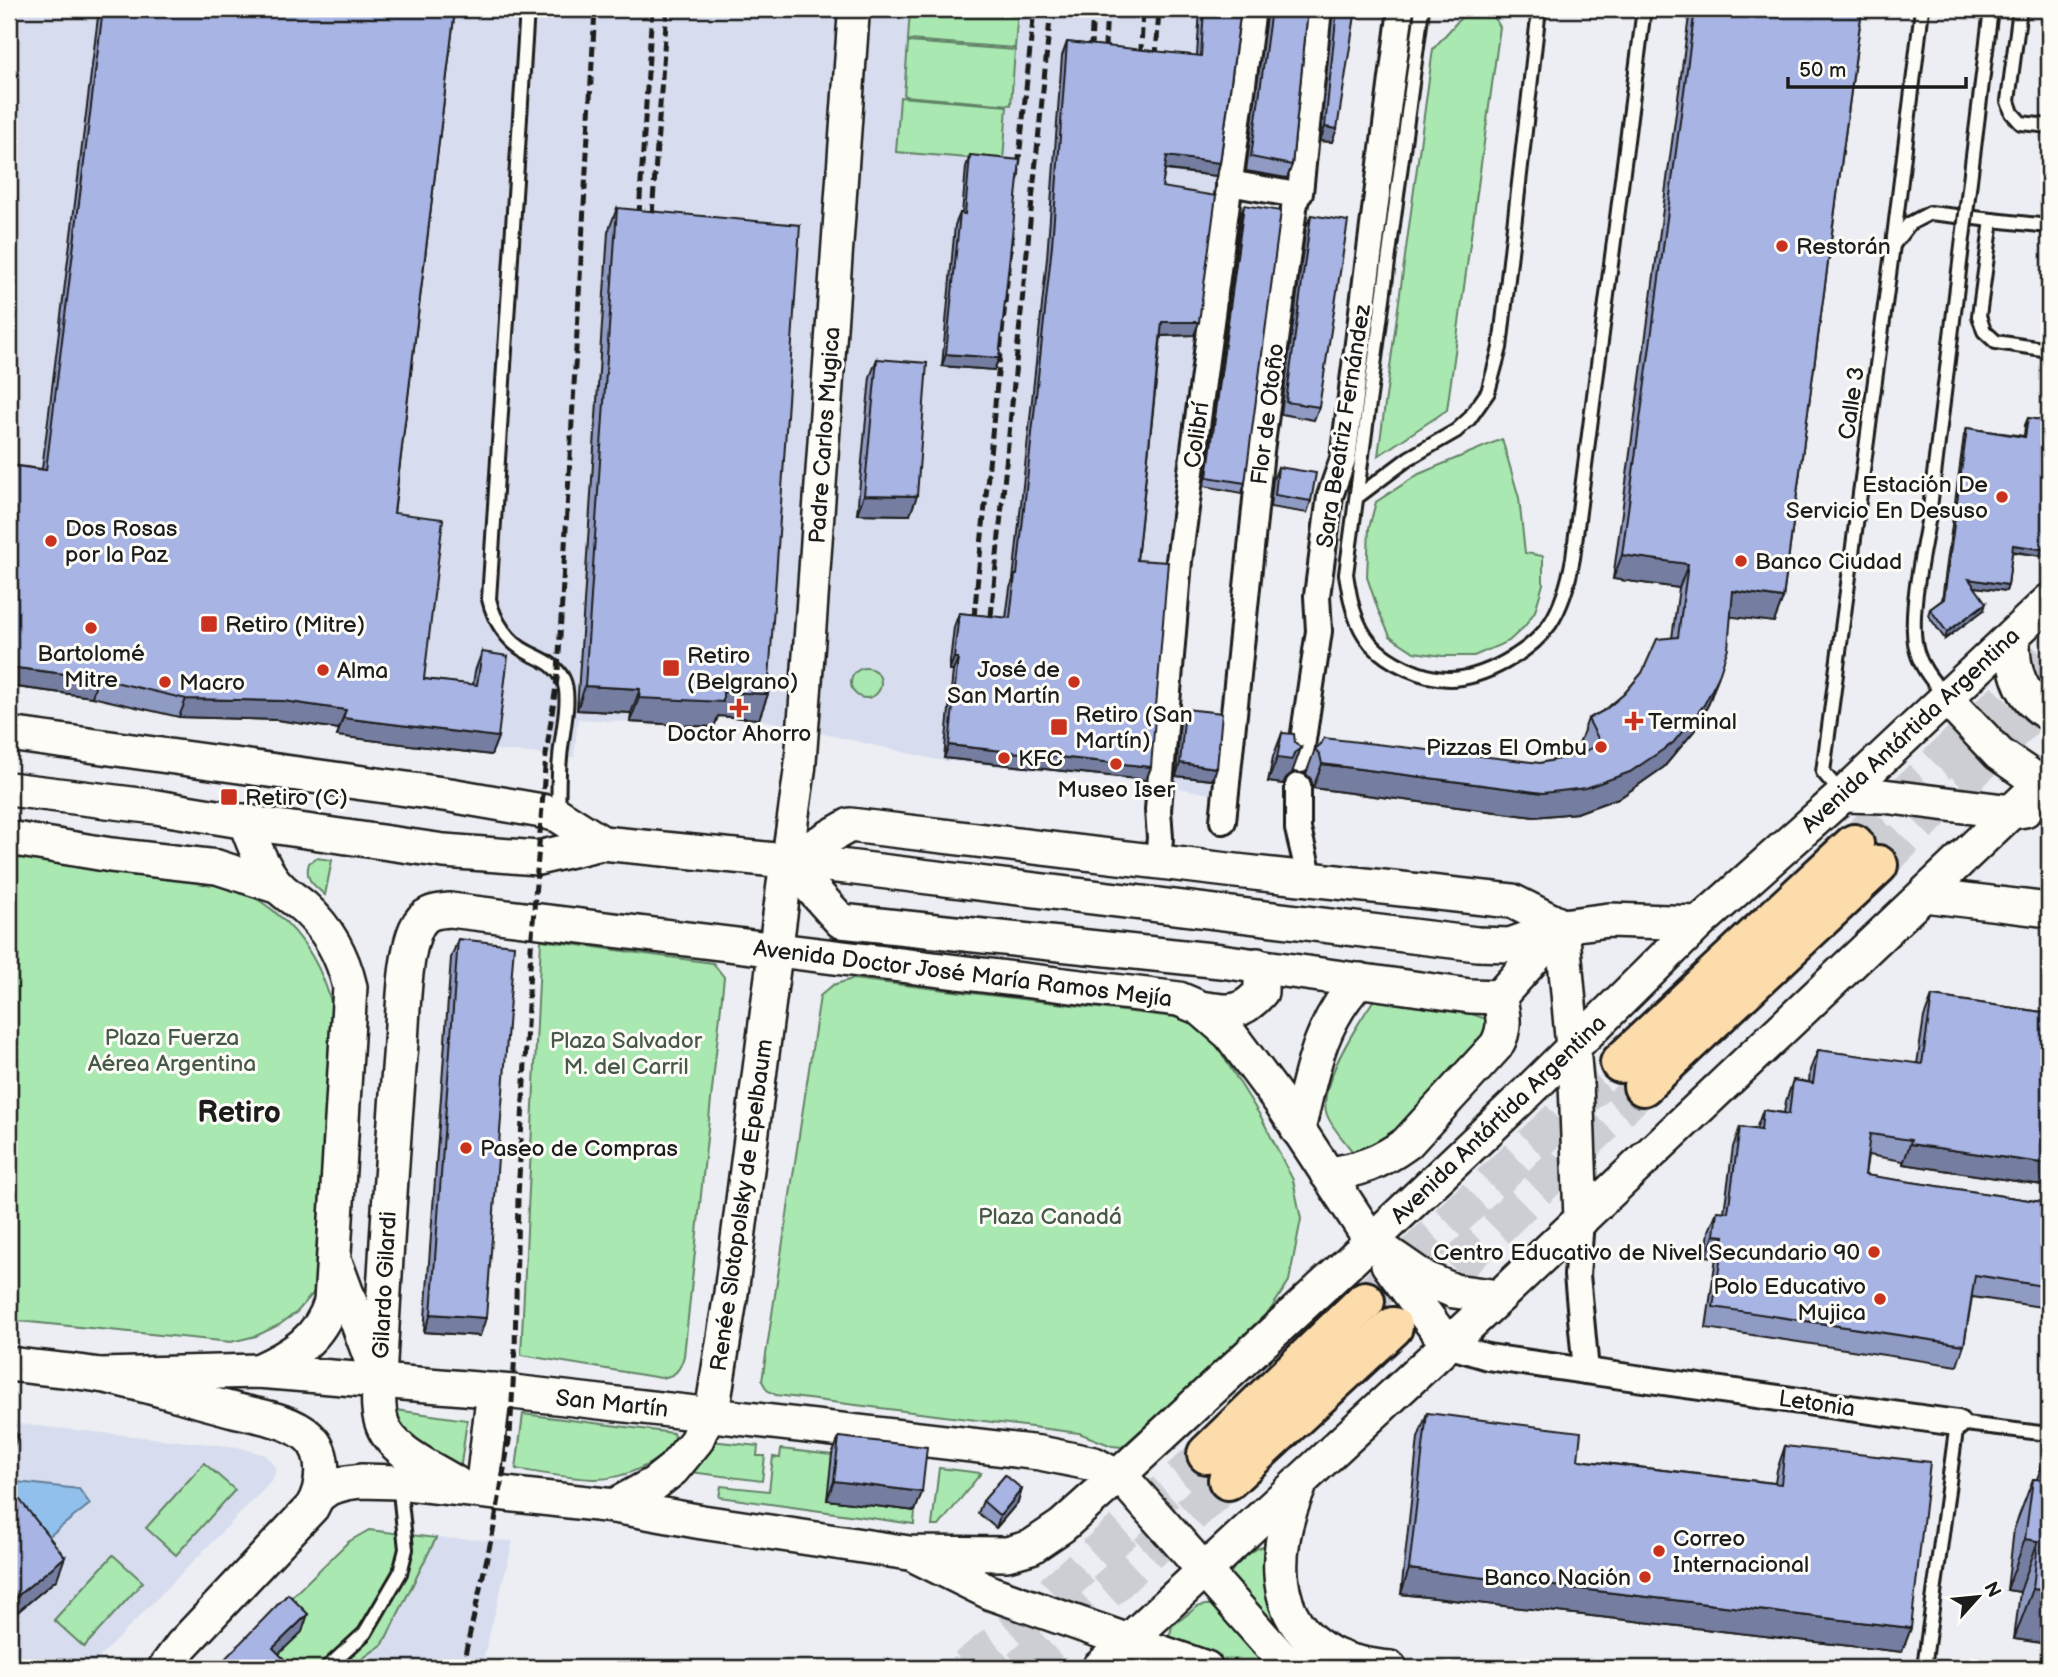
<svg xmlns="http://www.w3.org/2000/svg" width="2058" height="1677" font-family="'Balsamiq Sans',sans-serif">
<rect width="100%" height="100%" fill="#eceef3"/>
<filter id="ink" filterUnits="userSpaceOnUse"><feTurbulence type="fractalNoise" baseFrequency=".0143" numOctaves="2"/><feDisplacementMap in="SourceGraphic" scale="14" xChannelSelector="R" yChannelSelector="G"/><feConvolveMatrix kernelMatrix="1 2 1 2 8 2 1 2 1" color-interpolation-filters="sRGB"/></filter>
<g filter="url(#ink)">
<!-- built -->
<g fill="#d7ddee">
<path d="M9,9h1229l-77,710 65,5 -7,72 -64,-13 -217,-23 -179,-41 -44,-3 -1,11 -136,-8 -4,38 -237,-21v-9l-328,-40z"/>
<path d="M9,1423l229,24 28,8 10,13 -2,8 -6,9 -179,183h-80z"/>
<path d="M436,1538l77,3 -32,127h-132l34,-24z"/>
</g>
<!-- green -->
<g fill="#a9e8b0" stroke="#628266" stroke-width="2">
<path d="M910,9h108l-3,39 -107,-8z"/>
<path d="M1482,10l10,3 8,14 -53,383 -69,46 55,-407 32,-36z"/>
<path d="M908,42l107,8 -4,55 -107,-9z"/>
<path d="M900,97l107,9 -4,55 -107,-9z"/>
<path d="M1502,439l17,59 6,55 18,3v28l-8,27 -10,15 -16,15 -35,15h-32l-28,-4 -24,-16 -12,-26 -11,-33 2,-49 7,-26 43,-28z"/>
<circle cx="866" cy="683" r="15"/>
<path d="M9,854c44,6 89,12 133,18 24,3 57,4 80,11 59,19 97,67 111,127l-18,281 -18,21 -18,13 -23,11 -25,6 -222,-22z"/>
<path d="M316,858l16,2 -7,35c-11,-10 -21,-15 -16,-32z"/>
<path d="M541,940l172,23 11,14 -40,379c-4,14 -8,20 -23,22l-140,-23z"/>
<path d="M852,979l322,38 16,5 25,21 46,74 32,63 8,39 -12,62 -18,28 -94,89 -55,49 -10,-1 -33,-13 -303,-38 -9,-5 -5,-9 58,-385 13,-11z"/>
<path d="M1420,996l66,23 6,6 -100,114 -22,13 -18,-1c-8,-11 -20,-23 -25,-36 -11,-28 30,-90 46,-114z"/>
<path d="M396,1410l71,10 -6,44 -32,-5 -31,-29z"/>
<path d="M523,1414l150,19 2,7c-15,24 -54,40 -82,39 -26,-1 -52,-6 -77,-10z"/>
<path d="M710,1441l48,5 -1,10h8l-3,25 -72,-9z"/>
<path d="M781,1449l51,6 -4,45 87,11 -1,13 -195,-27 2,-11 48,5 4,-34 7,1z"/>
<path d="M204,1463l31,27 -59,65 -30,-27z"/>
<path d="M939,1468l42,5 -42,53h-7z"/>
<path d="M369,1530l67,8 -53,106 -34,24h-130l129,-126z"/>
<path d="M1263,1546l3,4 -1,32 5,17 76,69h-25l-17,-8 -74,-84c3,-12 22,-26 33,-30z"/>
<path d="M113,1555l30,27 -59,65 -30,-27z"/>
<path d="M1205,1605h6l8,6 50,57h-38l-62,-30 3,-12 25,-19z"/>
</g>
<!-- water -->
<path fill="#91c0ec" stroke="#627e99" stroke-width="2" d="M17,1482l62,7 11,15 -52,41 -29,-56z"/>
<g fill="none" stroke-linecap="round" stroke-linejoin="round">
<!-- motorway-tunnel -->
<g stroke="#cdced3" stroke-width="38" stroke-dasharray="38 19" stroke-linecap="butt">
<path d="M1854,844l195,-187"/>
<path d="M1878,865l171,-171"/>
<path d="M1365,1301l255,-238"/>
<path d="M1413,1308l230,-222"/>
<path d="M967,1668l38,-31 202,-183"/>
<path d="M1021,1668l207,-188"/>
</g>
<!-- service casing -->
<g stroke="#1c1c1c" stroke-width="18">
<g id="service">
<path d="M527,9l-38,590c5,22 19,44 40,54 14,7 26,11 34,26 9,18 -2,58 -3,79 -2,18 -1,36 -2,54"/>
<path d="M1422,9l-76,565c4,25 8,50 25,70 17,19 52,35 78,35 34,0 82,-27 101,-55 13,-20 19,-43 23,-66l71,-549"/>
<path d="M2020,9l-12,92 4,12 9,10 28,3"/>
<path d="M2049,226l-57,-6 -13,96 5,15 12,11 53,8"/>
<path d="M1893,245l16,-21 21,-11 62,7"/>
<path d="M1357,497l52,-39 47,-27 13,-12 19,-27 12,-44 39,-339"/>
<path d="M1929,516c-6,36 -22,102 -12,136 5,18 18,31 29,46"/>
<path d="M1841,793l-18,-21 70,-527 29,-236"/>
<path d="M327,1668l38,-35 35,-60 6,-24 -7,-67"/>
<path d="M1924,1668l33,-245 92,11"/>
</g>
</g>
<!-- minor casing -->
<g stroke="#1c1c1c" stroke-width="30">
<g id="minor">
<path d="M1229,183l68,12"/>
<path d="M1300,760l19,-129 -2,-35 13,-100 13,-37 58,-450"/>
<path d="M1298,786v43l12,50"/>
<path d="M1223,821l38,-370 33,-243 3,-13 3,-2 19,-184"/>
<path d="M1158,862l2,-24 -2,-28 21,-249 74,-552"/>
<path d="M1448,1345l40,12 98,14 -9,-96 4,-55"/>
<path d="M1586,1371l371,52"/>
</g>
</g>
<!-- tertiary casing -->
<g stroke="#1c1c1c" stroke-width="35">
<path id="tertiary" d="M787,861l13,-93 9,-120 45,-639"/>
</g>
<!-- secondary casing -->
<g stroke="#1c1c1c" stroke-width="38">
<g id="secondary">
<path d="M2013,636c-1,32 6,61 36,78"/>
<path d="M1946,698l53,56 50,35"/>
<path d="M9,734l441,61 92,16 16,4 44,28"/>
<path d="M9,789l147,18 115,19 173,25 94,7 64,-15 245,24 630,77 33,1 52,-19 47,-6 90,3"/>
<path d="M1843,795l40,1 129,16 13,-2"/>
<path d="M245,821c9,23 17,49 35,67 7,7 17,13 25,20 23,21 38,49 45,79l-19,315c-11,37 -40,54 -73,69"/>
<path d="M9,838l102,17 106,12 62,20"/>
<path d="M787,861l54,60 380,40 249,35 29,1 62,-69"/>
<path d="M787,861l63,-36 386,46 276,30 50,25"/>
<path d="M1924,895l125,15"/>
<path d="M1562,926l14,155 5,139"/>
<path d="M1200,1008c29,4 40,8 61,-16v-15l-4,-12"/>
<path d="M1298,1130c13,-55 21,-108 62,-150"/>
<path d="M1327,1174c31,-3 54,-12 80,-31l89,-97c10,-16 8,-31 3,-49"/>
<path d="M1388,1264l60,81"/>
<path d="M337,1267l37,100"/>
<path d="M9,1364c30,4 60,6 90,11 45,8 90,24 135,35 23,6 57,10 75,27 18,17 15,50 3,70l-130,138 -17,23"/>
<path d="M100,1375l158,-4 255,21 527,61 54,11 31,17 154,174 15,13"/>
<path d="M457,1484c-23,-15 -67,-33 -75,-61 -5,-14 -3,-29 -3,-44 6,-108 12,-215 21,-323 3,-34 3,-97 16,-127 7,-16 18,-18 34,-19l729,89 21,9 30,26 52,70 90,138 52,36 30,13 45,6"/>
<path d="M1299,1487c-25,57 -33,134 33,167 18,9 38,12 58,14"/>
<path d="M482,1491l12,-101"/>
<path d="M318,1496l11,-8 17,-5 15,-2 37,1 216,24 88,16 207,31 98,1 24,-7 31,-21 56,-50 227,-210 184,-175 170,-168 144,-128 206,-194"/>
<path d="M614,1506l40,-22 19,-15 23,-28 18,-41 17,-107 56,-432"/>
<path d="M918,1557l73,36 215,75"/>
<path d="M1099,1668l400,-371 550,-521"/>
</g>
</g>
<!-- motorway casing -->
<g stroke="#1c1c1c" stroke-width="44">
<g id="motorway">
<path d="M1620,1063l234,-219"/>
<path d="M1643,1086l235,-221"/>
<path d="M1207,1454l158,-153"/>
<path d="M1228,1480l165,-153"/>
</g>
</g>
<!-- service -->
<use href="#service" stroke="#fdfcf7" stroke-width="12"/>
<!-- minor -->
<use href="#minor" stroke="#fdfcf7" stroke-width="24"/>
<!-- tertiary -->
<use href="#tertiary" stroke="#fdfcf7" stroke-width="30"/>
<!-- secondary -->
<use href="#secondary" stroke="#fdfcf7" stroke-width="33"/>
<!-- motorway -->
<use href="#motorway" stroke="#fddcac" stroke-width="38"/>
<!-- rail -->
<g stroke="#1c1c1c" stroke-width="5" stroke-dasharray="10 5" stroke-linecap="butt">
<path d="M1104,64l3,-55"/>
<path d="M1090,65l3,-56"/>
<path d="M1140,69l3,-60"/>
<path d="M1155,72l4,-63"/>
<path d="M1017,179l17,-170"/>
<path d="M651,229l16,-220"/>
<path d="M638,230l14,-221"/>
<path d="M991,616l60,-607"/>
<path d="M974,617l38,-385"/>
<path d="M462,1668l32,-141 16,-92 5,-84 3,-154 13,-249 15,-193 12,-83 37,-663"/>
</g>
<!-- service-bridge casing -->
<g stroke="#1c1c1c" stroke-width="18" stroke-linecap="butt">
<path id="service-bridge" d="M1929,516l62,-507"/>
</g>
<!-- service-bridge -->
<use href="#service-bridge" stroke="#fdfcf7" stroke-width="12"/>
</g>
<!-- wall -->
<g fill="#909bc4" stroke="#1c1c1c" stroke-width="2">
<path d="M99,9h356l-61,504 30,166 49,6 2,-14 7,-19 16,85 -7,18 -154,-19 2,-7 -62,-9 -98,-3 -87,-20 -83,-11v-221l33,4z"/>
<path d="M1200,9h41l-21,154 -4,13 -51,-6 -3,17 32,148 -33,1 -24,224 14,207 -5,13 -202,-22 9,-87h-4l5,-44 5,-14 47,5 4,-30 3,-8 34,-322 15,-202 5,-14 130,14z"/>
<path d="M1267,9h41l-16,156 -5,13 -41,-7z"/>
<path d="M1333,9h23l-24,133 -12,-1z"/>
<path d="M1690,9h172l-79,589 -9,24 -43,-6 -22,87 -14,27 -31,37 -43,30 -44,16 -43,4 -221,-29 -2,-9 -5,-5 9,-25 225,14 34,-7 10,-4 -5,-8 9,-25 17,-9 19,-16 48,-56 7,-50 -66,-9z"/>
<path d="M970,155l29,203 -5,12 -52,-4 13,-141 5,-12 2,1 4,-47z"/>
<path d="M1244,205l1,278 -3,10 -38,-7 37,-272z"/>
<path d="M617,208l151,486 -9,25 -41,-3 -4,11 -84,-5 1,-9 -54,-3 31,-478z"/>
<path d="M1311,215l8,192 -5,13 -33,-6 25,-187z"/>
<path d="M877,359l33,156 -53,-1 13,-137z"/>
<path d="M2028,418l21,3v136l-37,-5 -4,33 -2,6 -31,-4 9,23 -39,29 -17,-24 2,-6 12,-9 22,-165 3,-7 57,8 1,-11z"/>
<path d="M1278,467l33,34 -4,12 -37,-6 3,-27z"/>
<path d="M1185,709l27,71 -36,-4 4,-55z"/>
<path d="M1282,733l10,40 -6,5 -3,6 -15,-2 5,-25z"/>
<path d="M458,939l22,397 -56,-4 27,-374z"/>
<path d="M1932,996l117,17v173l-146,-22v-3l-35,-6 -3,20 184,28v105l-77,-11 -8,48 -7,21 -251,-38 10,-71 -10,-1 3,-25 8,-20 7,1 9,-65 7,-20 16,2 7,-19 21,3 2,-12 7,-21 16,2 1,-12 8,-20 99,14 7,-47z"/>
<path d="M1427,1413l151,47 197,23 2,-13 8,-24 126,182 -9,24 -501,-58 17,-156z"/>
<path d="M839,1437l83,55 -7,19 -88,-11 5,-45z"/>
<path d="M2049,1445v199l-35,-5 6,-47 -13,-2 7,-61 19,-50h4z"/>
<path d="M9,1486l48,93 -48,40z"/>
<path d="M1022,1489l-4,13 -22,26 -18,-15 5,-12z"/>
</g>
<!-- shaded-wall -->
<g fill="#757ea0" stroke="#1c1c1c" stroke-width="2">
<path d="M1325,127l12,2 -5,13 -12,-1z"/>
<path d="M1167,156l53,7 -4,13 -54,-7z"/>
<path d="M1162,322h37l-5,13 -37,1z"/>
<path d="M946,354l53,4 -5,12 -52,-4z"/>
<path d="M864,495l53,1 -7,19 -53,-1z"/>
<path d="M2013,545l36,5v7l-38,-6z"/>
<path d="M1622,555l66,9 -9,24 -66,-9z"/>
<path d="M1969,579l39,6 -2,6 -39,-5z"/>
<path d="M1733,591l50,7 -9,24 -49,-6z"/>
<path d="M1986,603l-2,7 -39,29 2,-7z"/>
<path d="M954,658h4l-5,13h-4z"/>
<path d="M9,667l89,11 -6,19 -83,-11z"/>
<path d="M1718,678l-9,25 -14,27 -31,37 -43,30 -44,16 -43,4 -221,-29 9,-24 221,29z"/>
<path d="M585,686l55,3 -9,24 -54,-3z"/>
<path d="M723,692l45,2 -9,25 -41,-3 -4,11 -84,-5 9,-24z"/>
<path d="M186,699l98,2 62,9 -7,19 -62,-9 -98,-3z"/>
<path d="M343,718l155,19 -7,18 -154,-19z"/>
<path d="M949,745l202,22 -5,13 -202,-22z"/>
<path d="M1301,748l-9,25 -6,5 -3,6 -15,-2 9,-24 17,-5z"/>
<path d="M1180,763l37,5 -5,12 -36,-4z"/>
<path d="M1910,1144l139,20v22l-146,-22z"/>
<path d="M1714,1235l10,1 -8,21 -10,-1z"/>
<path d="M431,1314l55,4 -6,18 -56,-4z"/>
<path d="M18,1436l-9,23v1v-17z"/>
<path d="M834,1481l88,11 -7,19 -88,-11z"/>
<path d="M1022,1489l-4,13 -22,26 4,-12z"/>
<path d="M2025,1539l13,2 -18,51 -13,-2z"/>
<path d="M65,1557l-8,22 -48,40 8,-23z"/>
<path d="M1409,1569l502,59 -9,24 -501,-58z"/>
<path d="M2033,1589l16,2v53l-35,-5z"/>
<path d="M308,1614l-6,18 -36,34 7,-18z"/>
</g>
<!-- building -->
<g fill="#a7b4e4" stroke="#1c1c1c" stroke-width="2">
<path d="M103,9h352l-61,504 49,6 -19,160 53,6 5,-33 26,4 -10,81 -155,-19 3,-8 -62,-9 -98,-2 -88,-21 -89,-11v-202l37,5z"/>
<path d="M1204,9h37l-21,154 -53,-7 -5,31 54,9 -17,126h-37l-25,238 31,2 -17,205 -202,-22 9,-87h-4l5,-45 51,5 5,-43h2l35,-330 15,-203 134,14z"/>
<path d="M1271,9h37l-16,156 -41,-8z"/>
<path d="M1337,9h19l-19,120 -12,-2z"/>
<path d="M1695,9h167l-79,589 -50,-7 -5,57 -10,30 -14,27 -31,38 -43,29 -44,16 -43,5 -221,-29 -2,-9 -5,-6 6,-5 3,-6 216,25 34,-7 27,-12 -13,-25 17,-9 19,-16 18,-21 15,-34 21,-2 10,-73 -66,-9z"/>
<path d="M970,155l50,5 -21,198 -53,-4 14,-141 5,1z"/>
<path d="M1244,205l37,6 -36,272 -38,-6z"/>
<path d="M617,208l183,17 -32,469 -45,-2v10l-84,-4 1,-9 -55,-3z"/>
<path d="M1311,215l37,6 -29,186 -33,-5z"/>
<path d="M877,359l50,4 -10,133 -53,-1z"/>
<path d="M2028,418l21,3v129l-36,-5 -5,40 -39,-6 17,24 -39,29 -17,-23 14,-10 23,-171 58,9z"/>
<path d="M1278,467l38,6 -5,28 -36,-6z"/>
<path d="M1185,709l37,4 -5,55 -37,-5z"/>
<path d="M1282,733l12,1 1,8 6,6 -7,5 -2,7 -15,-2z"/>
<path d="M458,939l56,6 -28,373 -55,-4z"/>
<path d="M1932,996l117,17v151l-139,-20 1,-4 -41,-6 -5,41 184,28v84l-74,-12 -11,70 -251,-38 11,-71 -10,-1 3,-24 11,1 12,-85 21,3 2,-20 26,4 4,-34 20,3 5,-33 104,14z"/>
<path d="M1427,1413l154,19 -3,28 203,24 4,-38 145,16 -19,166 -502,-59z"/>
<path d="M9,1425l9,11 -9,7z"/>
<path d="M839,1437l88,10 -5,45 -88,-11z"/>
<path d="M2049,1455v136l-16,-2 5,-48 -13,-2 8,-60 13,1z"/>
<path d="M1005,1475l17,14 -22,27 -17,-15z"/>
<path d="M9,1486l56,71 -48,39 -8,-10z"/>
<path d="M288,1594l20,20 -35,34 16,16 -4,4h-69z"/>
</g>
</g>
<!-- markers -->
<g fill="#c8321e" stroke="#fdfcf7" stroke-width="2.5">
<circle cx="1782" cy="246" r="7"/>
<circle cx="2002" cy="497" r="7"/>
<circle cx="51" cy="541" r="7"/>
<circle cx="1741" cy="561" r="7"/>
<rect x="200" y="615" width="18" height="18" rx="3.5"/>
<circle cx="91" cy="628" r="7"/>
<rect x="662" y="659" width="18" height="18" rx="3.5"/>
<circle cx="323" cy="670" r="7"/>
<circle cx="165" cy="682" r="7"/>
<circle cx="1074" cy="682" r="7"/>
<path d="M735.5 697.5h7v7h7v7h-7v7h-7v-7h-7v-7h7z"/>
<path d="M1630.5 710.5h7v7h7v7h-7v7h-7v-7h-7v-7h7z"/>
<rect x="1050" y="718" width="18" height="18" rx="3.5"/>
<circle cx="1601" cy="747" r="7"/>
<circle cx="1004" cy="758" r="7"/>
<circle cx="1116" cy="764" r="7"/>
<rect x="220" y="788" width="18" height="18" rx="3.5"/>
<circle cx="466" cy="1148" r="7"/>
<circle cx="1874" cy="1252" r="7"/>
<circle cx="1880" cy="1299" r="7"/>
<circle cx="1659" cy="1551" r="7"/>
<circle cx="1645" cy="1577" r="7"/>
</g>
<g text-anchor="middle" stroke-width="6" stroke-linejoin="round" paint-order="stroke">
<!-- poi labels -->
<g font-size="23" fill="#1c1c1c" stroke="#fdfcf7" text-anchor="start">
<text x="1796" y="254">Restorán</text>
<text x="1988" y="492" text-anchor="end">Estación De<tspan x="1988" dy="26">Servicio En Desuso</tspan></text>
<text x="65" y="536">Dos Rosas<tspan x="65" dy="26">por la Paz</tspan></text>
<text x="1755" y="569">Banco Ciudad</text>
<text x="225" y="632">Retiro (Mitre)</text>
<text x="91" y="661" text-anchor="middle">Bartolomé<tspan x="91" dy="26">Mitre</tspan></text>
<text x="687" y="663">Retiro<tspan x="687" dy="26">(Belgrano)</tspan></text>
<text x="1060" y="677" text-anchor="end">José de<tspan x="1060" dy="26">San Martín</tspan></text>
<text x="337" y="678">Alma</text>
<text x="179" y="690">Macro</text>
<text x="1075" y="722">Retiro (San<tspan x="1075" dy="26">Martín)</tspan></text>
<text x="1648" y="729">Terminal</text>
<text x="739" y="741" text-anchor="middle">Doctor Ahorro</text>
<text x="1587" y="755" text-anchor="end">Pizzas El Ombu</text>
<text x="1018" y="766">KFC</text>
<text x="1116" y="797" text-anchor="middle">Museo Iser</text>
<text x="245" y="805">Retiro (C)</text>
<text x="480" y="1156">Paseo de Compras</text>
<text x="1860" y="1260" text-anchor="end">Centro Educativo de Nivel Secundario 90</text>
<text x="1866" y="1294" text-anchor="end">Polo Educativo<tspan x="1866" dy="26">Mujica</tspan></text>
<text x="1673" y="1546">Correo<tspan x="1673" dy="26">Internacional</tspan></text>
<text x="1631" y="1585" text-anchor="end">Banco Nación</text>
</g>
<!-- street labels -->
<g font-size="23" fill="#1c1c1c" stroke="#fdfcf7">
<text transform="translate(1851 403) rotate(-82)" y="8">Calle 3</text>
<text transform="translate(1267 414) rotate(-83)" y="8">Flor de Otoño</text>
<text transform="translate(1343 426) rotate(-81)" y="8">Sara Beatriz Fernández</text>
<text transform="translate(824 435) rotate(-86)" y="8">Padre Carlos Mugica</text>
<text transform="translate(1196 435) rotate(-82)" y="8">Colibrí</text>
<text transform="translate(1910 730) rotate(-43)" y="8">Avenida Antártida Argentina</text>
<text transform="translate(963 973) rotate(7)" y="8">Avenida Doctor José María Ramos Mejía</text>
<text transform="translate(1498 1119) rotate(-44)" y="8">Avenida Antártida Argentina</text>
<text transform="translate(741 1205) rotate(-82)" y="8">Renée Slotopolsky de Epelbaum</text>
<text transform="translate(384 1285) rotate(-87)" y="8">Gilardo Gilardi</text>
<text transform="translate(612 1403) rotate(6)" y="8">San Martín</text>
<text transform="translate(1817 1403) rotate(8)" y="8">Letonia</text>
</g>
<!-- park labels -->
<g font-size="23" fill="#465948" stroke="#fdfcf7">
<text x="172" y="1045">Plaza Fuerza<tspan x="172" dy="26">Aérea Argentina</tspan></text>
<text x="626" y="1048">Plaza Salvador<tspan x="626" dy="26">M. del Carril</tspan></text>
<text x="1050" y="1224">Plaza Canadá</text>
</g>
<!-- district labels -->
<g font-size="30" font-weight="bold" fill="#1c1c1c" stroke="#fdfcf7">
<text x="239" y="1122">Retiro</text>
</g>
</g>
<!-- margin -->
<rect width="2058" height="1677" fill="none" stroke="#fdfcf7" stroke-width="35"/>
<rect x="18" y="18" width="2023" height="1642" fill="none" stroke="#1c1c1c" stroke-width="2.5" filter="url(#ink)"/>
<!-- north arrow -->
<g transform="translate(1978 1597) rotate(63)" stroke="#fdfcf7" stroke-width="5" paint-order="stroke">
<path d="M0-5L12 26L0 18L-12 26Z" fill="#1c1c1c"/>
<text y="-10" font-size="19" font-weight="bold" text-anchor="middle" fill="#1c1c1c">N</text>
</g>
<!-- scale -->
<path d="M1788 77v10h178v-10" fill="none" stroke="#1c1c1c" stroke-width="3.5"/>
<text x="1799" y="77" font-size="21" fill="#1c1c1c" stroke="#fdfcf7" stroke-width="5" paint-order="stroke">50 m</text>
</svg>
